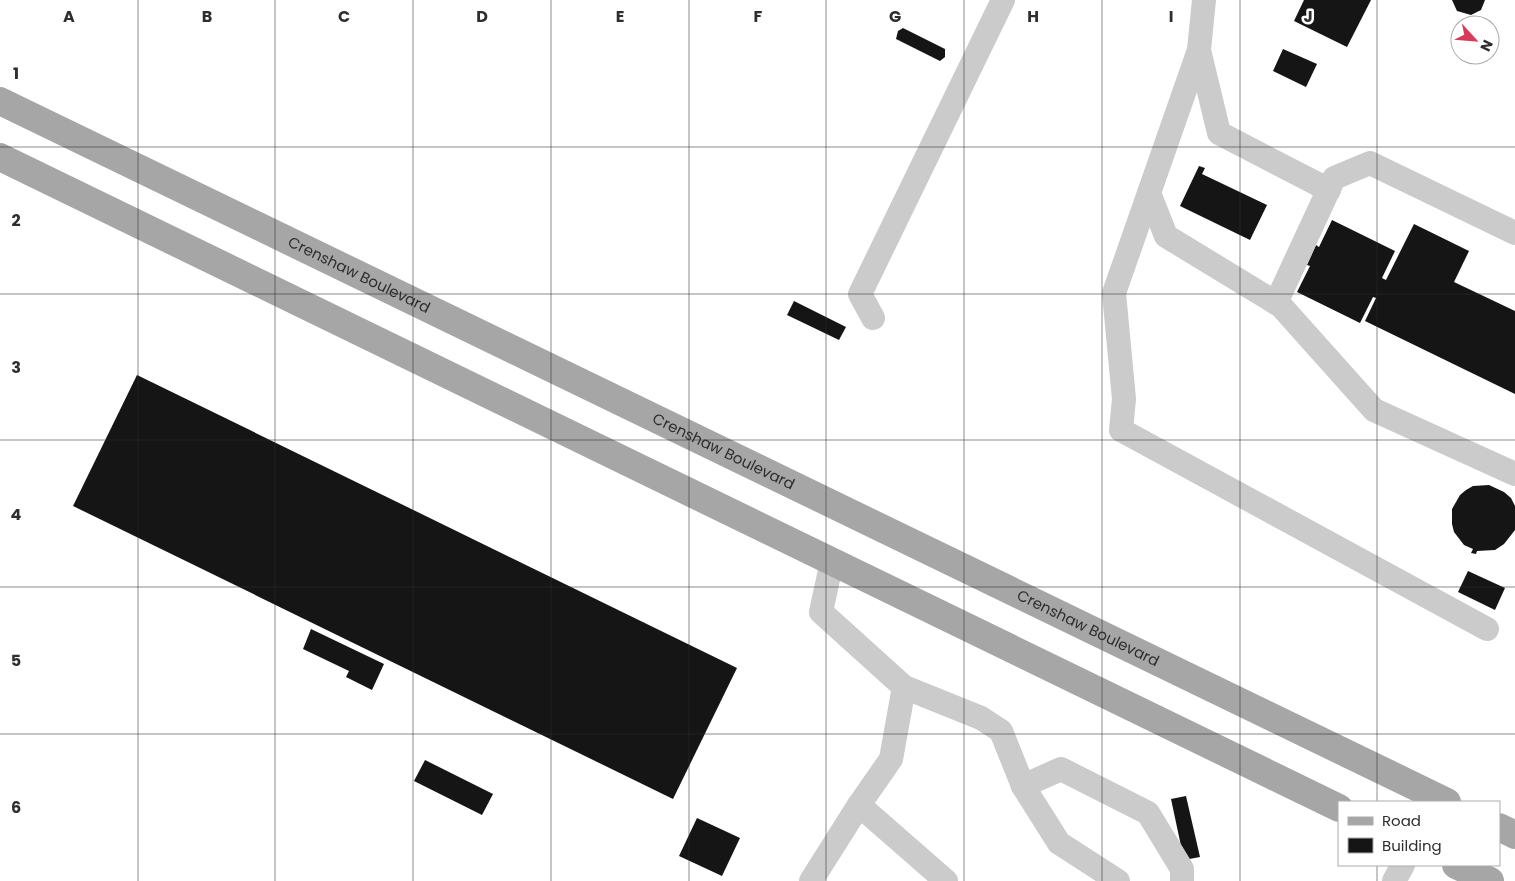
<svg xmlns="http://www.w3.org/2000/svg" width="1515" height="881" font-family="Poppins,sans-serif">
<rect width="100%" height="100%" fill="#fff"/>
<!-- building -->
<g fill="#151515">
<path d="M1304,0h67l-24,47 -53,-26z"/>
<path d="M1452,0h33l-4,10 -10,5 -14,-4z"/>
<path d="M903,28l42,21v8l-5,4 -44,-22 2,-8z"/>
<path d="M1283,49l34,15 -11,23 -33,-16z"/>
<path d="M1199,166l6,2 -3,6 65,31 -17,35 -70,-34z"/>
<path d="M1332,220l63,31 -13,27 4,2 28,-56 55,27 -15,31 61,29v83l-150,-73 11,-23 -3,-1 -13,26 -63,-31 13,-26 -3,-1 9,-20 3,2z"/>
<path d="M794,301l52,26 -7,13 -52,-25z"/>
<path d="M137,375l600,293 -64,131 -600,-293z"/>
<path d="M1489,485l15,7 7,6 4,8v24l-11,14 -9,6 -18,1 -1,3 -5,-1 2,-4 -9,-4 -10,-13 -2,-8v-15l8,-14 6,-5 7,-4z"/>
<path d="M1468,571l37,17 -10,22 -37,-18z"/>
<path d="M311,629l73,35 -12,26 -26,-13 3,-6 -46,-22z"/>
<path d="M425,760l68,34 -11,21 -68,-34z"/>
<path d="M1186,796l14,61 -16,3 -13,-61z"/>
<path d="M697,818l43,20 -18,38 -43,-20z"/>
</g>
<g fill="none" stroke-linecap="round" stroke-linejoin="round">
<!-- minor -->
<g stroke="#cbcbcb" stroke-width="24">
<path d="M1204,0l-5,50 -85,243 10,106 -3,31 366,199"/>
<path d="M1199,50l20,83 110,57"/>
<path d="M1149,193l17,43 115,70 93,104 141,64"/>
<path d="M1276,303l58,-125 36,-15 145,70"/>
<path d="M873,318l-13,-24 143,-294"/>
<path d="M832,561l-11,51 83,75 77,31 20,13 22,55 36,57 59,38"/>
<path d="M1023,786l38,-17 87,44 34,56v12"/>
<path d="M859,805l32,-46 13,-72"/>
<path d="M811,881l48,-76 87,76"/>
<path d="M1394,881l9,-16"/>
</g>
<!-- major -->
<g stroke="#a6a6a6" stroke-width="28">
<path id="s1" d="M0,101l1447,701"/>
<path d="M0,157l1339,651"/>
<path d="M1499,827l16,8"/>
<path d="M1456,865l34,16"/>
</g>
</g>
<!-- grid -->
<path fill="none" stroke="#2e2e2e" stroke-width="1" stroke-opacity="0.55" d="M138,0v881M275,0v881M413,0v881M551,0v881M689,0v881M826,0v881M964,0v881M1102,0v881M1240,0v881M1377,0v802M0,147h1515M0,294h1515M0,440h1515M0,587h1515M0,734h1515M1377,865v16"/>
<g text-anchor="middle" stroke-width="5" stroke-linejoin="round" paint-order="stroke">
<!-- street labels -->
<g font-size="15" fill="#2e2e2e" stroke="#fff">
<text dy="5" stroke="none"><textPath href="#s1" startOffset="399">Crenshaw Boulevard</textPath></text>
<text dy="5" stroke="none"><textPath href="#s1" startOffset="804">Crenshaw Boulevard</textPath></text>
<text dy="5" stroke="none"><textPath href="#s1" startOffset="1209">Crenshaw Boulevard</textPath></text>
</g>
</g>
<g font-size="16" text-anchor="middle" font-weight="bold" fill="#2e2e2e" stroke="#fff" stroke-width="5" stroke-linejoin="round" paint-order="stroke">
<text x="69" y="22">A</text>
<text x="207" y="22">B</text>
<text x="344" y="22">C</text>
<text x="482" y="22">D</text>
<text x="620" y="22">E</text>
<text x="758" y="22">F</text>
<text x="895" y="22">G</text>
<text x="1033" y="22">H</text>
<text x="1171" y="22">I</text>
<text x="1308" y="22">J</text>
<text x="16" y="79">1</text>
<text x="16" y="226">2</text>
<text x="16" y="373">3</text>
<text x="16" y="520">4</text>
<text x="16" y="666">5</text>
<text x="16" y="813">6</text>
</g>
<!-- legend -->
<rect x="1338" y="801" width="162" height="65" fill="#ffffff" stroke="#ababab"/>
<rect x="1348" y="817" width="25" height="8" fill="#a6a6a6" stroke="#ababab"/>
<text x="1382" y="826" font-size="15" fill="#2e2e2e">Road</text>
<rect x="1348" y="838" width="25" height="15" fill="#151515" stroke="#ababab"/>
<text x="1382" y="851" font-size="15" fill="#2e2e2e">Building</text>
<!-- north arrow -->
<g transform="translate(1475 40) rotate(116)"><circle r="24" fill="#ffffff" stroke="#ababab"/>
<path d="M0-4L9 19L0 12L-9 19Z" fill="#da3a59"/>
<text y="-8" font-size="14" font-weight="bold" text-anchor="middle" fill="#2e2e2e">N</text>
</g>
</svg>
